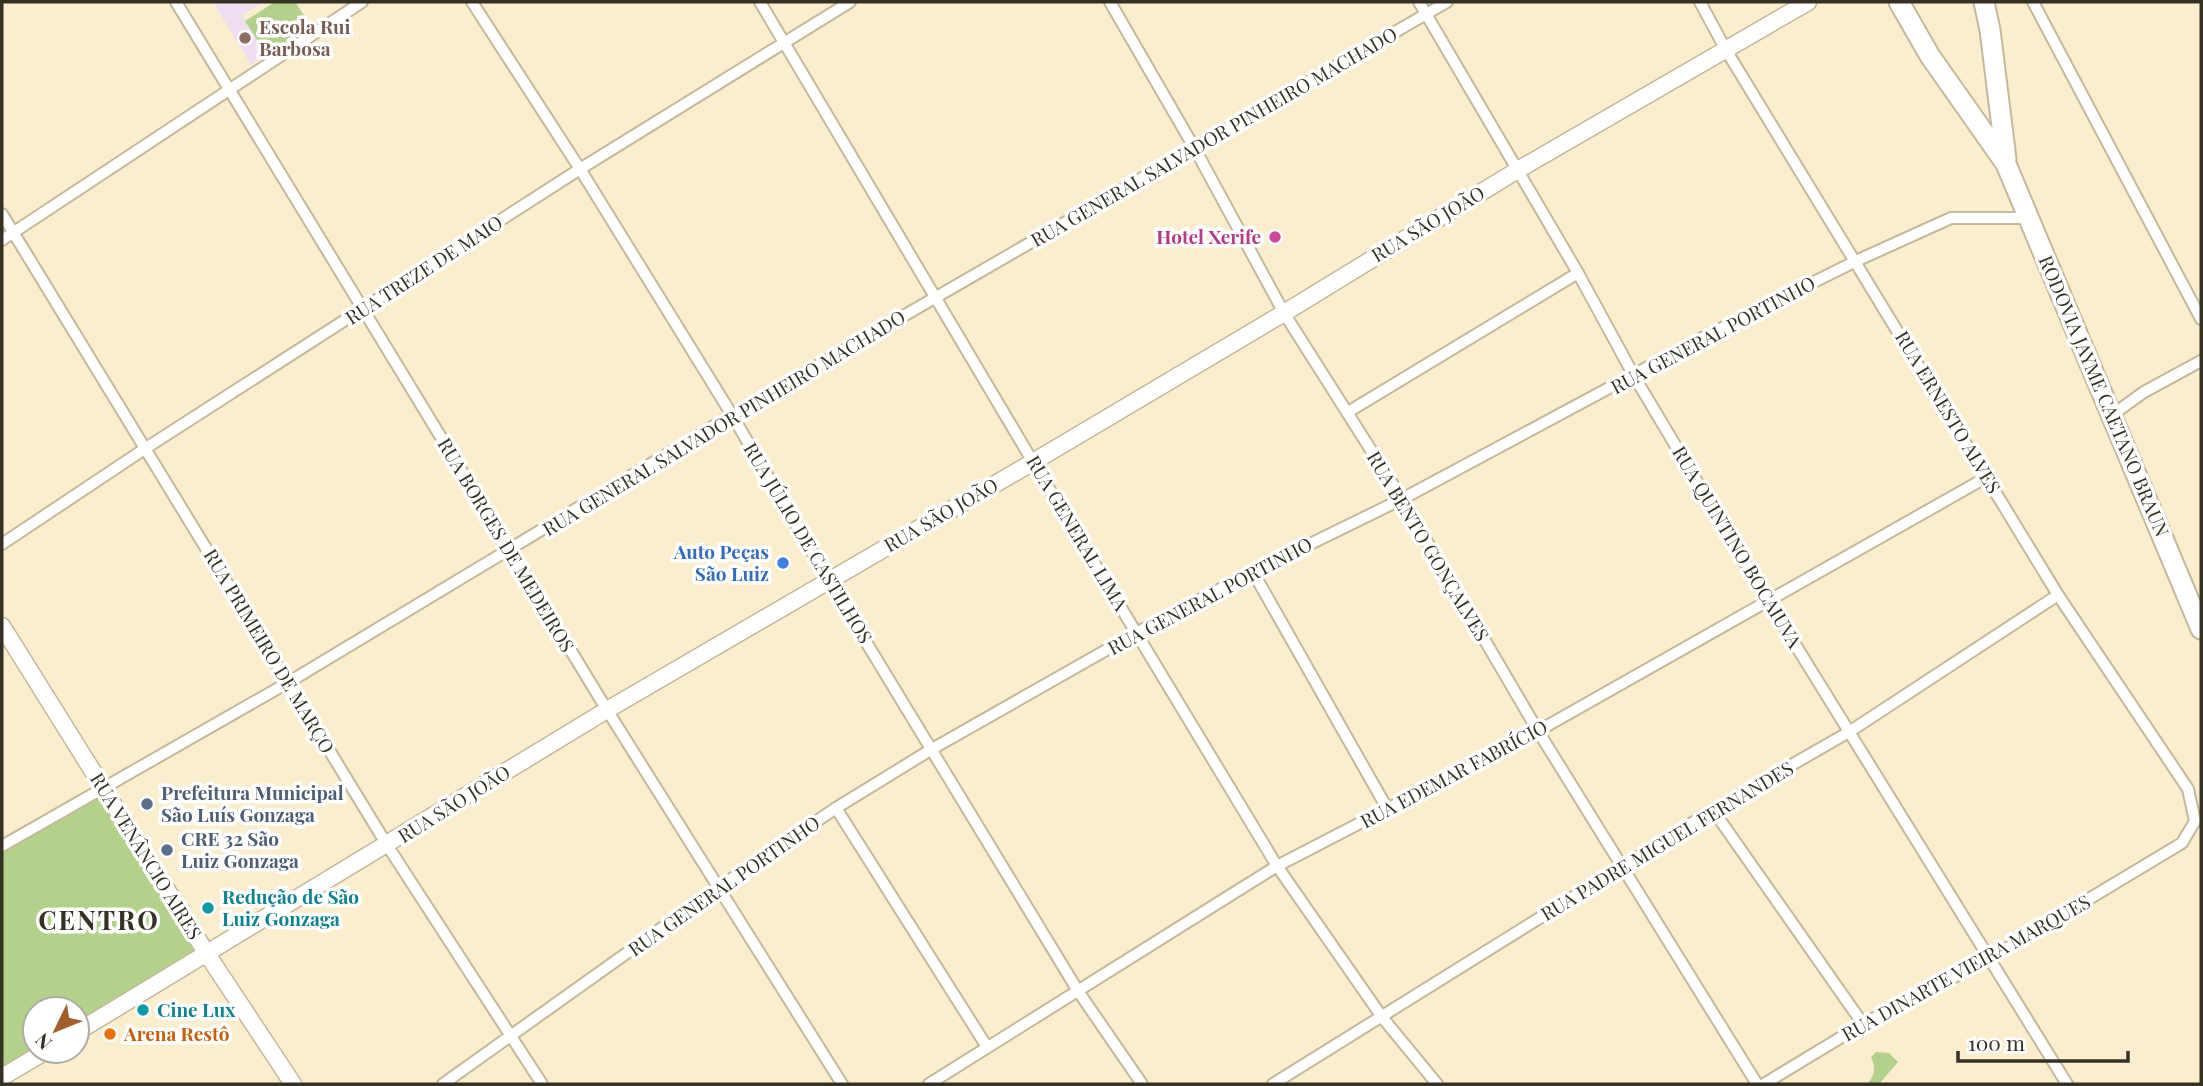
<svg xmlns="http://www.w3.org/2000/svg" width="2203" height="1086" font-family="'Playfair Display',serif">
<rect width="100%" height="100%" fill="#fbeecf"/>
<!-- education -->
<path fill="#f0dff0" d="M213,2h51l-22,13 25,40 -16,10z"/>
<!-- green -->
<g fill="#b4d18b">
<path d="M275,2h20l17,25 -45,28 -22,-34z"/>
<path d="M104,794l94,155 -121,76v-16h-42v42l-33,21v-220z"/>
<path d="M1876,1052l13,1 9,9 -19,22h-12c8,-8 9,-17 4,-27z"/>
</g>
<g fill="none" stroke-linecap="round" stroke-linejoin="round">
<!-- street casing -->
<g stroke="#c5b99b" stroke-width="14">
<g id="street">
<path d="M176,2l431,708 235,374"/>
<path d="M472,2l108,167 152,246 97,166 249,410 64,93"/>
<path d="M760,2l273,460 244,404 105,151 55,67"/>
<path d="M1110,2l85,147 89,164 118,186 136,232 219,353"/>
<path d="M1419,2l159,271 56,103 133,223 300,485"/>
<path d="M1700,2l26,48 332,545 130,194 7,32 -13,22 -193,116 -126,65 -99,60"/>
<path d="M2033,2l168,317"/>
<path d="M2,214l385,631 155,239"/>
<path d="M2,240l360,-238"/>
<path d="M1348,412l230,-139"/>
<path d="M2112,415l32,-23 57,-31"/>
<path d="M2,544l144,-96 434,-279 270,-167"/>
<path d="M1253,572l135,238"/>
<path d="M836,808l151,239"/>
<path d="M1713,810l150,214"/>
<path d="M2,846l287,-164 443,-267 715,-413"/>
<path d="M443,1084l275,-196 118,-80 96,-59 206,-117 115,-60 149,-73 302,-162 152,-76 95,-43h78"/>
<path d="M929,1084l348,-218 261,-135 449,-254"/>
<path d="M1273,1084l440,-274 136,-78 209,-137"/>
</g>
</g>
<!-- secondary casing -->
<g stroke="#c5b99b" stroke-width="19">
<g id="secondary">
<path d="M2,626l205,328 86,130"/>
<path d="M77,1032l530,-322 426,-248 251,-149 232,-142 292,-169"/>
<path d="M2,1077l44,-26"/>
</g>
</g>
<!-- highway casing -->
<g stroke="#c5b99b" stroke-width="23">
<g id="highway">
<path d="M1899,2l31,54 76,108 195,465"/>
<path d="M1984,2l6,28 16,129"/>
</g>
</g>
<!-- street -->
<use href="#street" stroke="#fff" stroke-width="10"/>
<!-- secondary -->
<use href="#secondary" stroke="#fff" stroke-width="16"/>
<!-- highway -->
<use href="#highway" stroke="#fff" stroke-width="19"/>
</g>
<!-- markers -->
<circle fill="#8d6e63" stroke="#fff" stroke-width="2.5" cx="245" cy="38" r="7"/>
<circle fill="#d1479c" stroke="#fff" stroke-width="2.5" cx="1275" cy="237" r="7"/>
<circle fill="#3f7fe0" stroke="#fff" stroke-width="2.5" cx="783" cy="563" r="7"/>
<g fill="#5c6f8a" stroke="#fff" stroke-width="2.5">
<circle cx="147" cy="804" r="7"/>
<circle cx="167" cy="850" r="7"/>
</g>
<g fill="#0f9aa8" stroke="#fff" stroke-width="2.5">
<circle cx="208" cy="908" r="7"/>
<circle cx="143" cy="1010" r="7"/>
</g>
<circle fill="#e8710a" stroke="#fff" stroke-width="2.5" cx="110" cy="1034" r="7"/>
<g text-anchor="middle" stroke-width="7" stroke-linejoin="round" paint-order="stroke">
<!-- education labels -->
<g font-size="19" font-weight="bold" fill="#785e54" stroke="#fff" text-anchor="start">
<text x="259" y="34">Escola Rui<tspan x="259" dy="22">Barbosa</tspan></text>
</g>
<!-- street labels -->
<g font-size="19" fill="#353125" stroke="#fff">
<text transform="translate(1214 137) rotate(-30)" y="7">RUA GENERAL SALVADOR PINHEIRO MACHADO</text>
<text transform="translate(1428 224) rotate(-31)" y="7">RUA SÃO JOÃO</text>
<text transform="translate(424 270) rotate(-33)" y="7">RUA TREZE DE MAIO</text>
<text transform="translate(1713 335) rotate(-28)" y="7">RUA GENERAL PORTINHO</text>
<text transform="translate(2104 396) rotate(67)" y="7">RODOVIA JAYME CAETANO BRAUN</text>
<text transform="translate(1948 412) rotate(59)" y="7">RUA ERNESTO ALVES</text>
<text transform="translate(724 423) rotate(-31)" y="7">RUA GENERAL SALVADOR PINHEIRO MACHADO</text>
<text transform="translate(941 515) rotate(-30)" y="7">RUA SÃO JOÃO</text>
<text transform="translate(1077 533) rotate(59)" y="7">RUA GENERAL LIMA</text>
<text transform="translate(808 543) rotate(59)" y="7">RUA JÚLIO DE CASTILHOS</text>
<text transform="translate(506 545) rotate(59)" y="7">RUA BORGES DE MEDEIROS</text>
<text transform="translate(1428 546) rotate(59)" y="7">RUA BENTO GONÇALVES</text>
<text transform="translate(1737 547) rotate(59)" y="7">RUA QUINTINO BOCAIUVA</text>
<text transform="translate(1210 596) rotate(-28)" y="7">RUA GENERAL PORTINHO</text>
<text transform="translate(269 651) rotate(59)" y="7">RUA PRIMEIRO DE MARÇO</text>
<text transform="translate(1454 774) rotate(-28)" y="7">RUA EDEMAR FABRÍCIO</text>
<text transform="translate(454 804) rotate(-32)" y="7">RUA SÃO JOÃO</text>
<text transform="translate(1667 841) rotate(-31)" y="7">RUA PADRE MIGUEL FERNANDES</text>
<text transform="translate(146 856) rotate(58)" y="7">RUA VENÂNCIO AIRES</text>
<text transform="translate(724 886) rotate(-35)" y="7">RUA GENERAL PORTINHO</text>
<text transform="translate(1966 968) rotate(-29)" y="7">RUA DINARTE VIEIRA MARQUES</text>
</g>
<!-- hotel labels -->
<g font-size="19" font-weight="bold" fill="#b23c85" stroke="#fff" text-anchor="end">
<text x="1261" y="244">Hotel Xerife</text>
</g>
<!-- shop labels -->
<g font-size="19" font-weight="bold" fill="#366cbe" stroke="#fff" text-anchor="end">
<text x="769" y="559">Auto Peças<tspan x="769" dy="22">São Luiz</tspan></text>
</g>
<!-- service labels -->
<g font-size="19" font-weight="bold" fill="#4e5e75" stroke="#fff" text-anchor="start">
<text x="161" y="800">Prefeitura Municipal<tspan x="161" dy="22">São Luís Gonzaga</tspan></text>
<text x="181" y="846">CRE 32 São<tspan x="181" dy="22">Luiz Gonzaga</tspan></text>
</g>
<!-- culture labels -->
<g font-size="19" font-weight="bold" fill="#0d838f" stroke="#fff" text-anchor="start">
<text x="222" y="904">Redução de São<tspan x="222" dy="22">Luiz Gonzaga</tspan></text>
<text x="157" y="1017">Cine Lux</text>
</g>
<!-- food labels -->
<g font-size="19" font-weight="bold" fill="#c56008" stroke="#fff" text-anchor="start">
<text x="124" y="1041">Arena Restô</text>
</g>
<!-- district labels -->
<g font-size="26" font-weight="bold" letter-spacing="2" fill="#353125" stroke="#fff">
<text x="99" y="930">CENTRO</text>
</g>
</g>
<!-- border -->
<rect width="2203" height="1086" fill="none" stroke="#353125" stroke-width="7"/>
<!-- north arrow -->
<g transform="translate(56 1030) rotate(227)"><circle r="33" fill="#ffffff" stroke="#aeada8" stroke-width="2"/>
<path d="M0-5L12 26L0 18L-12 26Z" fill="#a25f2d"/>
<text y="-10" font-size="19" font-weight="bold" text-anchor="middle" fill="#353125">N</text>
</g>
<!-- scale -->
<path d="M1958 1051v10h170v-10" fill="none" stroke="#353125" stroke-width="3.5"/>
<text x="1968" y="1051" font-size="21" fill="#353125" stroke="#ffffff" stroke-width="5" paint-order="stroke">100 m</text>
</svg>
